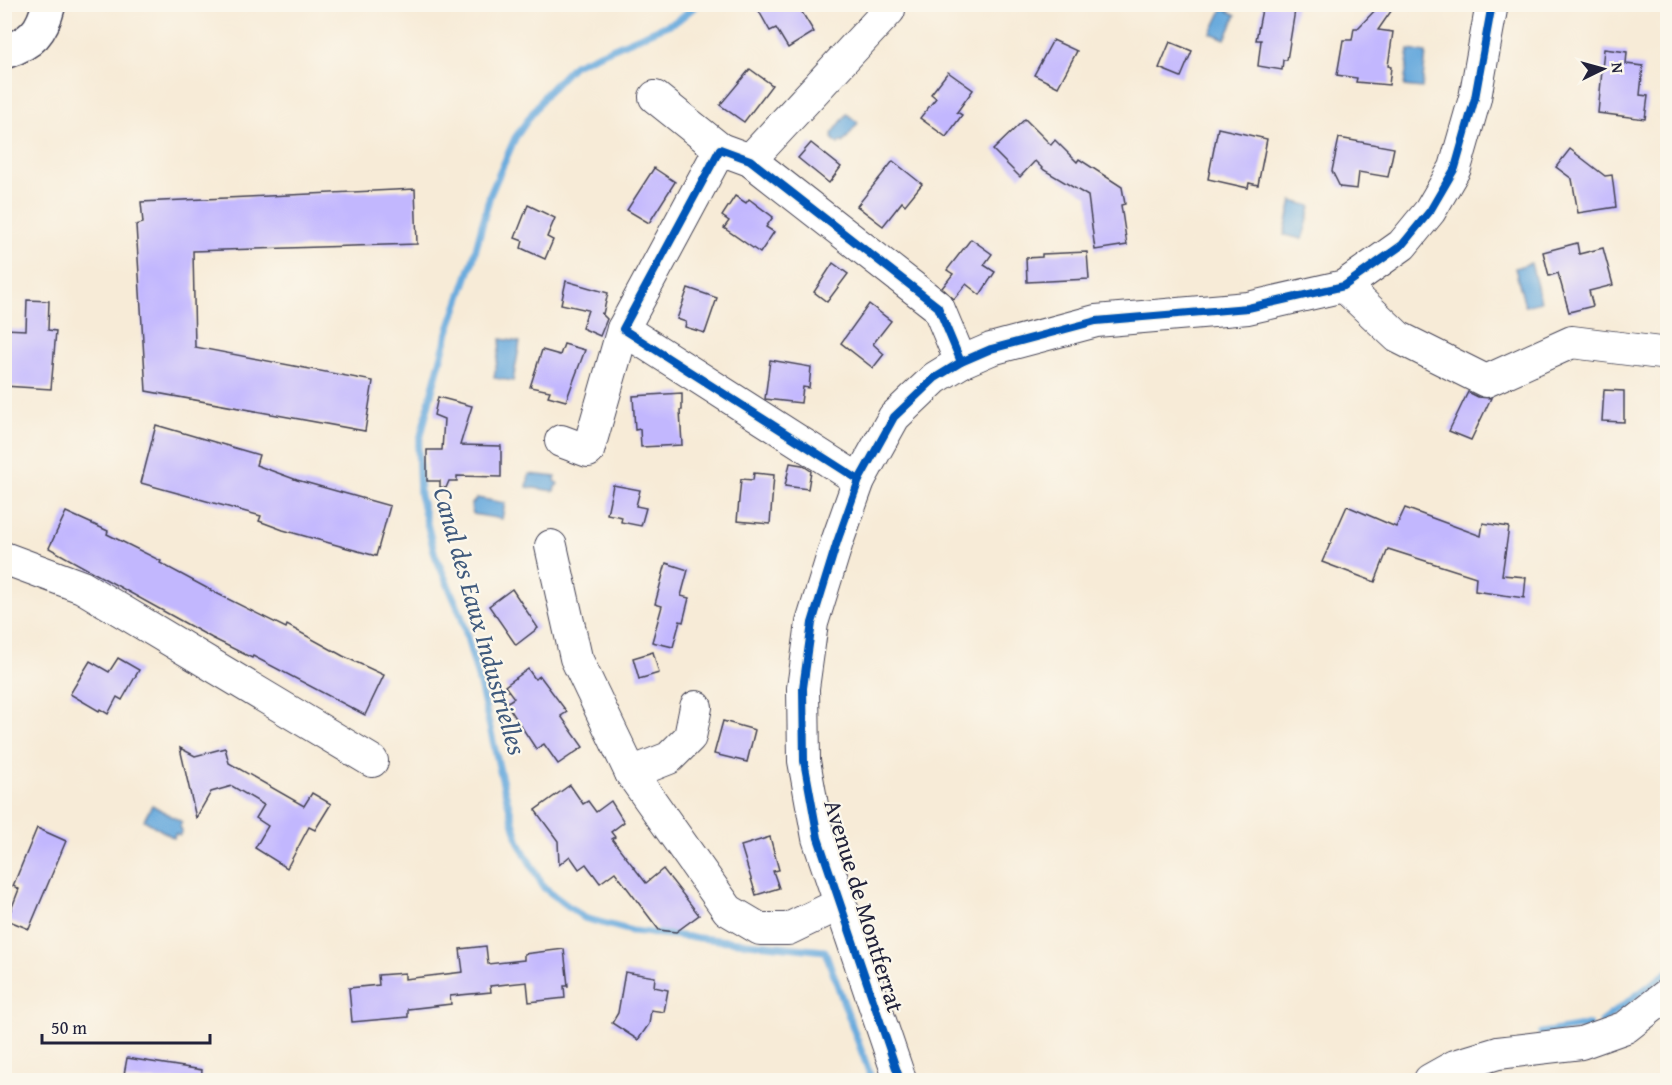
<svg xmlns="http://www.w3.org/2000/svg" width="1672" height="1085" font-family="'Gentium Book Plus',serif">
<rect width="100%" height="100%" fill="#fbf7ec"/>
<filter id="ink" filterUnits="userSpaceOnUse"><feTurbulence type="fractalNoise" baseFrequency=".0167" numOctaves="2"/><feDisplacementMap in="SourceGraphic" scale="12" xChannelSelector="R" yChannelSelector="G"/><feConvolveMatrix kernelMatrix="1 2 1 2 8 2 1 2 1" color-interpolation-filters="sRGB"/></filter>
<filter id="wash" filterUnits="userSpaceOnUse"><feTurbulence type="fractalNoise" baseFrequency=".008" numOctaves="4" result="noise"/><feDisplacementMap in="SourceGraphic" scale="24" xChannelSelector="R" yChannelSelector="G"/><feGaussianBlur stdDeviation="1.35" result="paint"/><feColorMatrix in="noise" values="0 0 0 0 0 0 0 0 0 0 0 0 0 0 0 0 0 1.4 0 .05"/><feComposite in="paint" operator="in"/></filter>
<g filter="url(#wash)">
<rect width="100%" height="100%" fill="#f7ebd7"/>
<!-- water -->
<g fill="#6aabdd" stroke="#46668c" stroke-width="1.5">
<path d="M1223,8l13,7 -11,24 -14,-6z"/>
<path d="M1409,50l17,3 -4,35 -18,-2z"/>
<path d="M847,114l11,9 -15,20 -3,-2 -2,3 -6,-6 1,-2 -1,-2z"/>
<path d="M1292,201l19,5 -8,33 -19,-4z"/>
<path d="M1531,263l10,39 -16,4 -10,-38z"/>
<path d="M501,339l19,3 -7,39 -19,-3z"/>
<path d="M529,474l27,3 -1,4 3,3 -3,3 -1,4 -27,-4z"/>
<path d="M477,498l28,5 -3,16 -29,-5 -2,-9z"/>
<path d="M152,805l30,17 -2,4 2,6 -2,3 -5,-1 -1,4 -30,-18z"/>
</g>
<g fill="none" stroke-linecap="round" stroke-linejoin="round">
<!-- stream -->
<g stroke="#6aabdd" stroke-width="7">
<path d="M698,4l-21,17 -103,44 -29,30 -30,43 -25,57 -17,65 -25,72 -17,63 -13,53 2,47 15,60 26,60 20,74 22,95 16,59 25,45 40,30 48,13 193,20 47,129"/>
<path d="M1602,1021l66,-49"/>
<path d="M1541,1033l48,-8"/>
</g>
</g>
<g id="blocks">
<!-- building -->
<g fill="#c2b7fe">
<path d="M755,4h42l17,28 -26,16 -12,-20 -6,3z"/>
<path d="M1263,4h33l-9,56h-4l-1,10 -24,-4 3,-26h-5z"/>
<path d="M1381,4h15l-18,26 15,2 -5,34 3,1 -2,18 -33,-3 1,-4 -20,-3 6,-35h9l2,-12h4z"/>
<path d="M1053,40l24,11 -19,36 -24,-12z"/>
<path d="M1170,42l22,9 -11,26 -22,-9z"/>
<path d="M1604,49l23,3 -1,12 17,2 -3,29 8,1 -3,23 -47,-6z"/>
<path d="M750,69l22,16 -28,37 -24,-17z"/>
<path d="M948,72l25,18 -16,22 5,3 -16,22 -26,-19 16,-20 -5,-4z"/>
<path d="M1025,119l26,26 4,-5 22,22 2,-3 43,28 3,17 -4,1 6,40 -32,5 -7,-54 -44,-26 -9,-9 -15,16 -27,-27z"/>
<path d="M1218,128l49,11 -9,46 -9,-2 -1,5 -40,-9z"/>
<path d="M1339,138l55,10 -6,29 -29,-5 -2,17 -17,-2 -8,-16z"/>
<path d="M811,143l30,24 -12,16 -31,-25z"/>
<path d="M1570,149l35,27 7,-1 4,32 -38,6 -6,-34 -16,-12z"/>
<path d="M893,161l29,23 -17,21 -3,-3 -19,24 -26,-20z"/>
<path d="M654,168l21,14 -26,41 -22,-13z"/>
<path d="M415,189l2,55 -224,7 2,96 178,34 -8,50 -219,-40 -10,-166 7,-2 -2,-21z"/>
<path d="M735,196l11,7 3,-4 24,18 -7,10 8,5 -14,21 -36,-25 5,-7 -7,-5z"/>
<path d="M528,205l27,13 -8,19 6,3 -8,19 -24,-11 2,-7 -8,-3z"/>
<path d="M971,239l21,15 -8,11 11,7 -15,23 -14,-11 -12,15 -12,-11 11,-14 -6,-4z"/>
<path d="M1577,243l2,11 24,-6 10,37 -24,6 4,15 -24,6 -11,-39 -9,3 -6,-24z"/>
<path d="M1087,252l2,27 -62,3 -1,-24 16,-1v-3z"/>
<path d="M833,263l15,11 -21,28 -13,-10z"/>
<path d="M566,281l42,12 -5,21 -2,-1 6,6 -7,17 -18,-8 6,-18 -27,-6z"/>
<path d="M688,288l29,10 -12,35 -20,-6 1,-5 -9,-3z"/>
<path d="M27,300l22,1 -1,29 8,1 -5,58 -47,-3v-57l22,1z"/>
<path d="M869,304l22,17 -18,23 11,10 -11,14 -32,-25z"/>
<path d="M564,344l21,6 -19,51 -18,-5 2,-5 -20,-4 12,-37 18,5z"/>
<path d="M770,360l41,7 -2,21 -6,-1 -2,16 -36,-4z"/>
<path d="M1604,390l20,1v31l-22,-1z"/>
<path d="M1468,392l10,5 13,1 -20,42 -22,-9z"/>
<path d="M682,393v17h-2l2,35 -41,2 -1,-18 -5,1 -2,-34z"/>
<path d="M438,397l34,9 -12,39 41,1v31l-44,-1v5h-8l-3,7 -6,-1v-6h-13v-31h15l2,-31 -10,-4z"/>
<path d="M156,425l103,30 -3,10 41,15 93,26 -14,50 -93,-26 -24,-9 2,-5 -120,-33z"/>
<path d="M790,463l12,2 9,6 -3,18 -23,-3z"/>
<path d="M754,473l20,2 -4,49 -33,-3 4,-42 12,1z"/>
<path d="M613,485l27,5 -4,16 10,2 -5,18 -20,-4 1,-5 -15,-3z"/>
<path d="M1347,506l49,21 9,-19 76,28 2,-13 26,4 -7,48 24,2 -2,21 -49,-7 1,-14 -88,-28 -13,33 -53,-20z"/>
<path d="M66,512l42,19 -1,3 54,27 -1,2 56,30 70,35 1,-3 56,31 41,19 -19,40 -112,-59 -1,2 -40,-20 -163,-90z"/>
<path d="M666,563l22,7 -7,26 8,2 -6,24 -3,-1 -7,26 -21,-5 10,-36 -7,-2z"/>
<path d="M512,589l26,39 -22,17 -27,-39z"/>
<path d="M653,652l6,21 -20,6 -6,-21z"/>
<path d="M118,658l21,12 -17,30 -5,-3 -9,17 -8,-5 -1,2 -29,-17 20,-33 19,11z"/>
<path d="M528,669l7,10 5,-3 27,36 -6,4 22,31 -25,17 -14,-20 -8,5 -30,-46 8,-5 -9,-12z"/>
<path d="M723,721l32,9 -8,32 -33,-8z"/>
<path d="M180,748l15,8 30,-8 4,15 75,43 8,-13 19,11 -16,26 -6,-3 -22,41 -32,-20 13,-22 -12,-8 8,-13 -32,-19 -21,6 -15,26z"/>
<path d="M570,785l13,19 5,-3 8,11 15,-11 13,21 -13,10 4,5 -3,2 34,44 17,-14 36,46 -23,17 -17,-2 -44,-58 -15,11 -14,-19 -7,5 -9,-13 -11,9 -1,-24 -23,-31z"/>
<path d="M37,828l29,13 -37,88 -22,-9 12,-31 -6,-3z"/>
<path d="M770,837l9,33 -6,1 6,17 -23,7 -15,-49z"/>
<path d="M486,946l2,18 36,-4v-6l40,-5 4,37h-4l1,12 -36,4 -2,-20 -37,4 1,6 -41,4 1,8 -43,5v8l-56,5 -3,-34 30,-3 -1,-10 27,-2v6l58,-7 -3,-23z"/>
<path d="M625,972l30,5 -1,10 14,3 -4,22 -13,-2 -2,14 -11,16 -26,-17 6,-10z"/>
<path d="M127,1058l75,12 -1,10h-78z"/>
</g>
</g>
</g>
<g filter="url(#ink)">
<use href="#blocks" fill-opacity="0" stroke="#424052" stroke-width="1.5"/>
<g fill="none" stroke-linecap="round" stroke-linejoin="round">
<!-- minor casing -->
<g stroke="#424052" stroke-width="34">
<g id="minor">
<path d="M655,97l65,52"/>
<path d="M750,160l139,-150 -7,-6"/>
<path d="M1344,286l54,51 88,44 86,-39 96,12"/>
<path d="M561,441l27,10 35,-122"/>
<path d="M859,480l-236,-151 97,-180 30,11 188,147 23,55"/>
<path d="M551,546l25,112 55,115 97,137 32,19h28l52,-25"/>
<path d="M4,558l78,29 290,174"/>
<path d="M631,773l38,-15 21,-21 6,-30"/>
<path d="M900,1080l-82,-242 -14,-77 -1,-73 9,-65 25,-81 22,-62 35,-63 41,-39 26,-16 30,-13 105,-28 152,-13 96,-22 58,-41 28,-34 25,-43 20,-70 17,-94"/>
<path d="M1430,1080l25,-14 43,-13 83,-10 45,-16 42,-33"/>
</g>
</g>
<!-- major casing -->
<g stroke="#424052" stroke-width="36">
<path id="major" d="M4,52c28,-9 38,-20 45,-48"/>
</g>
<!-- minor -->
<use href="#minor" stroke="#fff" stroke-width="32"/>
<!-- major -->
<use href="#major" stroke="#fff" stroke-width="33"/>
<!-- cycleway casing -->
<g stroke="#fbf7ec" stroke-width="11">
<g id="cycleway">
<path d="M859,480l-236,-151 97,-180 30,11 188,147 23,55"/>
<path d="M900,1080l-82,-242 -14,-77 -1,-73 9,-65 25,-81 22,-62 35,-63 41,-39 26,-16 30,-13 105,-28 152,-13 96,-22 58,-41 28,-34 25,-43 20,-70 17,-94"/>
</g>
</g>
<!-- cycleway -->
<use href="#cycleway" stroke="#0057b8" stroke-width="8"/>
</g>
</g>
<g text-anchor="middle" stroke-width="4.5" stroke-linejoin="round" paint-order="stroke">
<!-- street labels -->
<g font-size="24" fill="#22223b" stroke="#fbf7ec">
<text transform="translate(864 906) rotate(73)" y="8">Avenue de Montferrat</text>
</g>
<!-- water labels -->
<g font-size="26" font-style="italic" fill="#3f597c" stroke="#fbf7ec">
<text transform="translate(480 621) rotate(74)" y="9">Canal des Eaux Industrielles</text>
</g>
</g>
<!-- margin -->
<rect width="1672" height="1085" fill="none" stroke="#fbf7ec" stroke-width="24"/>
<!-- north arrow -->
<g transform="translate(1603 69) rotate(85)" stroke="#fbf7ec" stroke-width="4.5" paint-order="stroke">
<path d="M0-4.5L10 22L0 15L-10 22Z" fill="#22223b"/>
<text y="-9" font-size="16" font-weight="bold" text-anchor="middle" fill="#22223b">N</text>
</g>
<!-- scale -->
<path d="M42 1034v9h168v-9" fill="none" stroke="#22223b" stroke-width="3"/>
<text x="51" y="1034" font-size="18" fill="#22223b" stroke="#fbf7ec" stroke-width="4.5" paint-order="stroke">50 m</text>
</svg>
